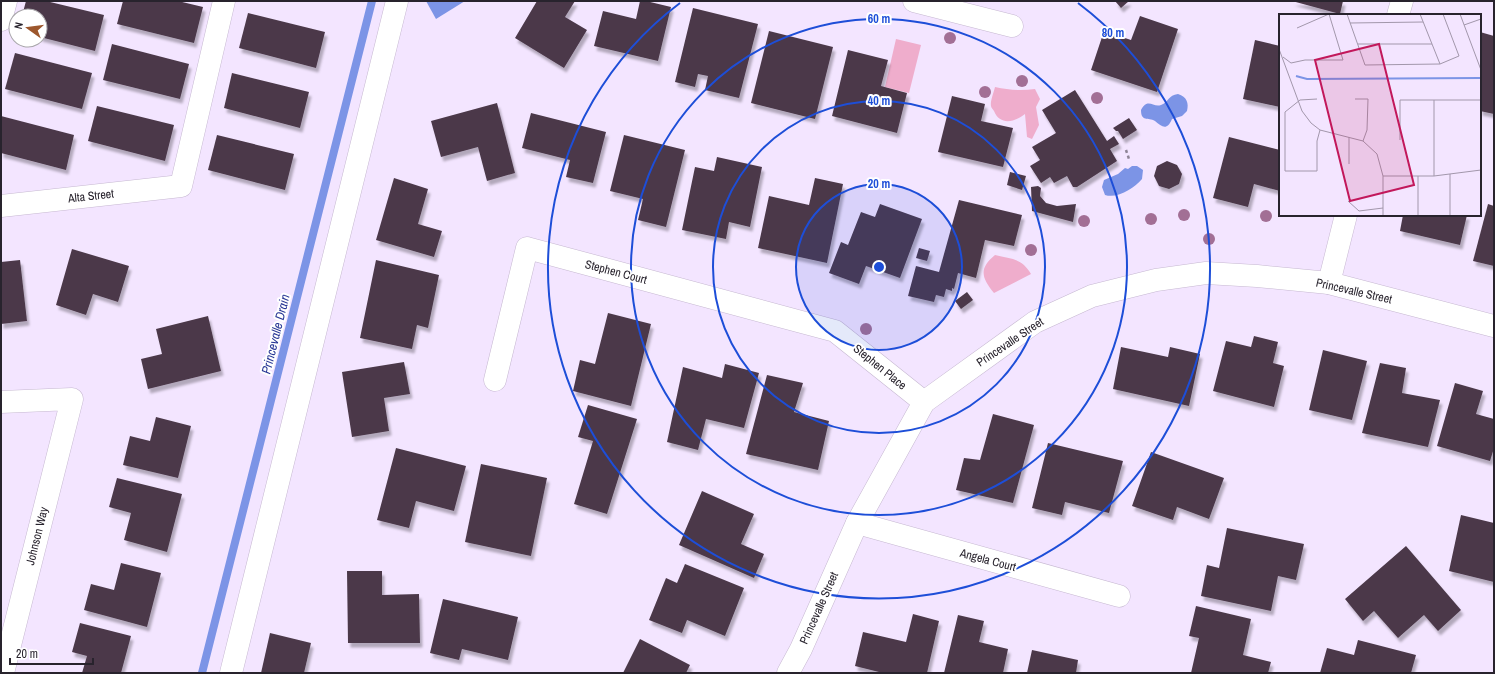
<svg xmlns="http://www.w3.org/2000/svg" width="1495" height="674" font-family="'Archivo Narrow',sans-serif">
<defs>
<filter id="shadow"><feDropShadow dx="2.5" dy="4.5" stdDeviation="1" flood-color="#0004"/></filter>
</defs>
<rect width="100%" height="100%" fill="#f3e5ff"/>
<!-- green -->
<g fill="#efadcc">
<path d="M896,39l25,6 -12,48 -24,-6z"/>
<path d="M995,87c14,3 26,4 40,2l5,10 -4,8 3,18 -7,14 -5,-2 -2,-23c-10,8 -25,12 -31,-3 -1,-2 -3,-3 -3,-5 -1,-5 3,-14 4,-19z"/>
<path d="M995,255c16,4 27,3 36,19l-37,19c-12,-15 -16,-24 1,-38z"/>
</g>
<!-- water -->
<g fill="#7c94e6">
<path d="M426,1h39l-29,18z"/>
<path d="M1178,94c9,3 11,9 9,17l-5,5 -10,3c-5,12 -10,8 -17,2 -7,-4 -14,1 -14,-11 7,-13 12,-2 20,-5 8,-3 7,-10 17,-11z"/>
<path d="M1132,166h5l6,4 -1,9c-8,9 -24,20 -37,16l-3,-8 2,-7 14,-6 7,-6 3,1z"/>
</g>
<g fill="none" stroke-linecap="round" stroke-linejoin="round">
<!-- stream -->
<path stroke="#7c94e6" stroke-width="8" d="M202,673l170,-672"/>
</g>
<!-- building -->
<g fill="#4b3949" filter="url(#shadow)">
<path d="M26,1h20l58,14 -9,36 -55,-14v-21h-18z"/>
<path d="M123,1h55l25,6 -9,36 -77,-19z"/>
<path d="M537,1h38l-10,16 22,13 -23,38 -49,-30z"/>
<path d="M640,1h6l25,6 -13,54 -64,-15 9,-35 33,8z"/>
<path d="M1115,1h14l-8,7z"/>
<path d="M1292,1h51l-3,13z"/>
<path d="M693,8l65,16 -19,74 -34,-8 3,-14 -10,-2 -3,13 -20,-5z"/>
<path d="M248,13l77,19 -9,36 -77,-20z"/>
<path d="M1140,16l38,13 -21,63 -66,-22 13,-39 27,9z"/>
<path d="M769,31l64,16 -18,72 -64,-16z"/>
<path d="M1480,32l14,4v78l-14,-3v-14l1,-5h-1z"/>
<path d="M1255,40l25,6v61l-37,-8z"/>
<path d="M112,44l77,20 -9,35 -77,-19z"/>
<path d="M848,50l40,10 -7,26 26,7 -10,40 -65,-17z"/>
<path d="M15,53l77,20 -10,36 -77,-20z"/>
<path d="M232,73l77,19 -9,36 -76,-20z"/>
<path d="M1075,90l32,51 7,-5 5,8 -9,5 7,12 -40,26h-4l-6,-11 -13,7 -4,-6 -9,6 -11,-17 10,-6 -8,-13 24,-14 -14,-23z"/>
<path d="M952,96l33,8 -4,17 32,7 -10,39 -65,-15z"/>
<path d="M497,103l18,70 -28,8 -9,-34 -37,10 -10,-36z"/>
<path d="M97,106l77,19 -9,36 -77,-20z"/>
<path d="M531,113l75,19 -13,51 -27,-6 4,-17 -48,-12z"/>
<path d="M1,116l73,19 -8,35 -65,-17z"/>
<path d="M1129,118l8,12 -14,9 -5,-8h-2l-3,-3z"/>
<path d="M217,135l77,19 -9,36 -77,-20z"/>
<path d="M624,135l61,15 -19,77 -28,-7 5,-21 -33,-8z"/>
<path d="M1229,137l51,13v41l-26,-7 -6,23 -35,-9z"/>
<path d="M717,157l45,10 -12,60 -21,-5 -3,17 -44,-9 13,-63 19,4z"/>
<path d="M1167,161l10,4 5,9 -3,10 -10,5 -10,-3 -5,-10 3,-10z"/>
<path d="M1010,172l16,4 -4,14 -15,-5z"/>
<path d="M394,178l34,11 -10,35 24,7 -8,26 -58,-17z"/>
<path d="M815,178l28,6 -16,79 -69,-15 11,-52 40,9z"/>
<path d="M1038,186l3,2 -1,8 6,7 11,3 19,-2 -3,18 -41,-11 -1,-24z"/>
<path d="M959,200l63,15 -8,31 -29,-6 -9,38 -18,-5 -4,16 -2,-1v3l-6,-2 -2,8 -8,-2 -2,7 -26,-6 8,-30 23,6z"/>
<path d="M880,204l42,15 -22,59 -34,-12 -7,18 -30,-11 12,-31 7,3 13,-33 14,5z"/>
<path d="M1488,204l6,2v60l-21,-5z"/>
<path d="M1403,215h64l-7,30 -60,-14z"/>
<path d="M919,248l11,3 -3,10 -11,-3z"/>
<path d="M72,249l57,17 -11,36 -25,-8 -7,21 -30,-10z"/>
<path d="M20,260l7,61 -26,3v-62z"/>
<path d="M376,260l63,15 -11,53 -11,-3 -5,24 -52,-11z"/>
<path d="M967,292l6,8 -12,9 -6,-8z"/>
<path d="M608,313l43,11 -20,82 -58,-15 7,-31 15,4z"/>
<path d="M208,316l13,55 -73,18 -7,-30 21,-5 -6,-25z"/>
<path d="M1254,336l24,6 -5,21 11,3 -10,41 -61,-16 13,-50 25,6z"/>
<path d="M1121,347l47,10 2,-10 30,7 -11,52 -76,-17z"/>
<path d="M1323,350l44,11 -15,59 -43,-10z"/>
<path d="M404,362l6,32 -26,4 5,33 -37,6 -10,-65z"/>
<path d="M1380,363l26,5 -4,25 38,7 -12,47 -66,-14z"/>
<path d="M725,364l34,9 -15,55 -38,-9 -8,31 -31,-8 16,-75 39,11z"/>
<path d="M767,375l36,8 -9,29 35,9 -11,49 -72,-16z"/>
<path d="M1455,383l28,8 -7,23 18,5v29l-4,13 -53,-15z"/>
<path d="M588,405l49,14 -30,95 -33,-10 19,-63 -15,-4z"/>
<path d="M993,414l41,11 -21,78 -57,-13 8,-32 16,2z"/>
<path d="M156,417l35,9 -13,52 -55,-13 7,-29 20,5z"/>
<path d="M1048,443l75,18 -14,52 -44,-11 -3,13 -30,-7z"/>
<path d="M396,448l70,18 -12,45 -38,-10 -7,27 -32,-8z"/>
<path d="M1151,452l73,26 -15,41 -32,-12 -4,13 -41,-14z"/>
<path d="M481,464l66,14 -16,78 -66,-14z"/>
<path d="M117,478l65,16 -15,58 -43,-12 7,-27 -22,-6z"/>
<path d="M702,491l52,23 -13,30 23,10 -10,24 -75,-33z"/>
<path d="M1461,515l33,8v59l-45,-11z"/>
<path d="M1227,528l77,16 -8,36 -18,-4 -7,35 -70,-15 6,-31 12,3z"/>
<path d="M1406,546l55,64 -23,21 -14,-16 -26,23 -24,-27 -11,10 -18,-22z"/>
<path d="M121,563l40,10 -14,54 -63,-17 7,-26 23,6z"/>
<path d="M685,564l59,24 -19,48 -38,-16 -5,13 -33,-13 17,-42 11,5z"/>
<path d="M347,571h35v24l37,-1 1,49h-72z"/>
<path d="M443,599l75,18 -10,43 -46,-11 -3,11 -29,-7z"/>
<path d="M1196,606l55,13 -8,36 28,7 -3,11h-77l8,-35 -10,-2z"/>
<path d="M913,614l26,7 -12,52h-44l-28,-7 8,-34 43,10z"/>
<path d="M958,615l26,6 -5,21 29,7 -5,24h-59z"/>
<path d="M80,623l51,13 -10,37h-39l5,-17 -15,-4z"/>
<path d="M270,633l41,10 -7,30h-43z"/>
<path d="M640,639l50,26 -4,8h-63z"/>
<path d="M1358,640l58,15 -5,18h-91l7,-25 27,7z"/>
<path d="M1032,650l46,10 -2,13h-49z"/>
</g>
<g fill="none" stroke-linecap="round" stroke-linejoin="round">
<!-- minor casing -->
<g stroke="#c6b8d1" stroke-width="23">
<g id="minor">
<path d="M914,1l98,25"/>
<path d="M1398,15l4,-14"/>
<path d="M1,20l5,-19"/>
<path d="M1,206l180,-20 43,-185"/>
<path d="M1329,283l17,-68"/>
<path d="M495,380l32,-132 308,83 89,71"/>
<path d="M1,402l71,-3 -69,274"/>
<path d="M857,523l262,73"/>
<path d="M231,673l166,-672"/>
<path d="M788,673l13,-24 56,-126 67,-121 111,-80 57,-26 64,-16 50,-7 51,3 72,7 165,43"/>
</g>
</g>
<!-- path -->
<path stroke="#8e8496" stroke-width="2.5" stroke-dasharray="3 3" stroke-linecap="butt" d="M1126,150l3,9"/>
<!-- minor -->
<use href="#minor" stroke="#fff" stroke-width="22"/>
</g>
<!-- trees -->
<g fill="#a26f95">
<circle cx="950" cy="38" r="6"/>
<circle cx="1022" cy="81" r="6"/>
<circle cx="985" cy="92" r="6"/>
<circle cx="1097" cy="98" r="6"/>
<circle cx="1184" cy="215" r="6"/>
<circle cx="1266" cy="216" r="6"/>
<circle cx="1151" cy="219" r="6"/>
<circle cx="1084" cy="221" r="6"/>
<circle cx="1209" cy="239" r="6"/>
<circle cx="1031" cy="250" r="6"/>
<circle cx="866" cy="329" r="6"/>
</g>
<!-- distance rings -->
<circle cx="879" cy="267" r="83" fill="#1d4ed8" fill-opacity=".12"/>
<g fill="none" stroke="#1d4ed8" stroke-width="2">
<circle cx="879" cy="267" r="83"/>
<circle cx="879" cy="267" r="166"/>
<circle cx="879" cy="267" r="248"/>
<path d="M1078 3A331 331 0 1 1 680 3"/>
</g>
<g text-anchor="middle" stroke-width="4" stroke-linejoin="round" paint-order="stroke">
<!-- street labels -->
<g font-size="12" fill="#28232d" stroke="#fff">
<text transform="translate(91 196) rotate(-6)" y="4">Alta Street</text>
<text transform="translate(616 272) rotate(15)" y="4">Stephen Court</text>
<text transform="translate(1354 291) rotate(13)" y="4">Princevalle Street</text>
<text transform="translate(1010 342) rotate(-34)" y="4">Princevalle Street</text>
<text transform="translate(880 367) rotate(39)" y="4">Stephen Place</text>
<text transform="translate(37 536) rotate(-76)" y="4">Johnson Way</text>
<text transform="translate(988 560) rotate(15)" y="4">Angela Court</text>
<text transform="translate(819 608) rotate(-66)" y="4">Princevalle Street</text>
</g>
<!-- water labels -->
<g font-size="13" font-style="italic" fill="#283795" stroke="#fff">
<text transform="translate(275 334) rotate(-76)" y="5">Princevalle Drain</text>
</g>
</g>
<!-- overview -->
<g transform="translate(1279 14)">
<rect width="202" height="202" fill="#f3e5ff"/>
<path fill="none" stroke="#7c94e6" stroke-width="2" d="M17,62l11,3 173,-1"/>
<path fill="none" stroke="#a297ab" stroke-width="1" d="M68,0l18,51 75,-1 19,-8 -16,-42M141,0l20,50M181,0l21,56M71,9l73,-1M185,11l17,-6M79,30h74M0,35l23,62 9,12 9,7 43,11 14,13 6,22v40M4,43l8,6 14,-3h38l-14,-46 -32,14M38,85l-17,1 -15,12v59h32v-30l3,-11M76,85h13l-1,31 -4,11M121,126v-40h81M70,150v-27M171,160v42M104,162h51l47,-6M139,162v40M155,162v-76M69,187l11,10 24,-3"/>
<path fill="#c2185b" fill-opacity="0.15" stroke="#c2185b" stroke-width="2" d="M100,30l35,141 -64,16 -35,-141z"/>
<rect width="202" height="202" fill="none" stroke="#28232d" stroke-width="2"/>
</g>
<circle cx="879" cy="267" r="6" fill="#1d4ed8" stroke="#fff" stroke-width="2"/>
<g font-size="12" text-anchor="middle" font-weight="bold" fill="#1d4ed8" stroke="#fff" stroke-width="4" stroke-linejoin="round" paint-order="stroke">
<text x="879" y="23">60 m</text>
<text x="1113" y="37">80 m</text>
<text x="879" y="105">40 m</text>
<text x="879" y="188">20 m</text>
</g>
<!-- border -->
<rect width="1495" height="674" fill="none" stroke="#28232d" stroke-width="4"/>
<!-- north arrow -->
<g transform="translate(28 28) rotate(284)"><circle r="19" fill="#ffffff" stroke="#a9a7ab"/>
<path d="M0-3L7 15L0 10L-7 15Z" fill="#9d572d"/>
<text y="-6" font-size="11" font-weight="bold" text-anchor="middle" fill="#28232d">N</text>
</g>
<!-- scale -->
<path d="M10 658v6h83v-6" fill="none" stroke="#28232d" stroke-width="2"/>
<text x="16" y="658" font-size="12" fill="#28232d" stroke="#ffffff" stroke-width="3" paint-order="stroke">20 m</text>
</svg>
